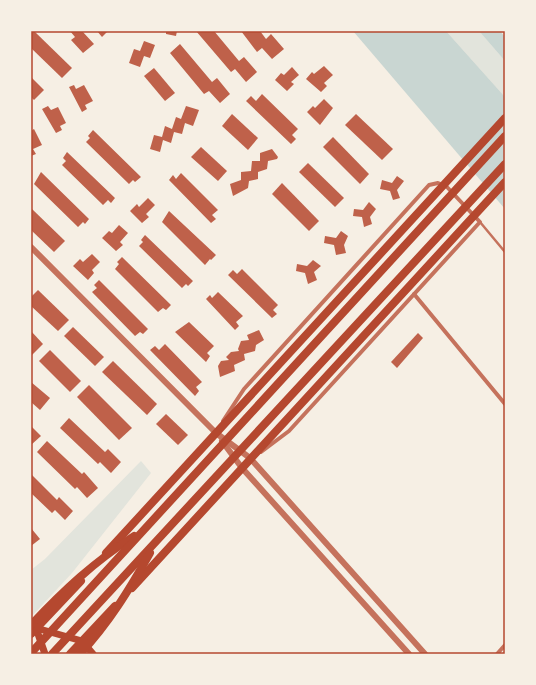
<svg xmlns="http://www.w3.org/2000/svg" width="536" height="685" font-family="'DM Sans',sans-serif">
<rect width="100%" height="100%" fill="#f6efe4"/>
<!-- green -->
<g fill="#e2e4dc">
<path d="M446,31h33l26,30v36z"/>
<path d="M141,461l10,12 -79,100 -41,44v-47l14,-11z"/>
</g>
<!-- water -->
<g fill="#c9d6d2">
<path d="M353,31h93l59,66v112z"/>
<path d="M479,31h21l5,6v24z"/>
</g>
<!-- building -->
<g fill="#bf614a">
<path d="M31,31h3l38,37 -10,10 -31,-30z"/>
<path d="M70,31h12l12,13 -11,9 -12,-13 4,-3z"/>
<path d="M97,31h11l-6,6z"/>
<path d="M166,31h11l-1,5 -10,-2z"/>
<path d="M196,31h18l25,30 5,-4 13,15 -11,10 -11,-13 -4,3z"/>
<path d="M241,31h19l6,8 5,-5 13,15 -12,10 -10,-11 -5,4z"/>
<path d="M144,41l11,4 -5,13 -6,-2 -4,11 -11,-4 5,-14 6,2z"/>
<path d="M180,44l32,38 5,-4 13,16 -10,9 -11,-12 -5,3 -34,-41z"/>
<path d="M324,66l9,9 -9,8 3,3 -6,6 -15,-13 6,-7 2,2z"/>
<path d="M292,67l7,8 -8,7 3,2 -7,7 -12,-11 6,-7 3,2z"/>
<path d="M154,68l21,25 -10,8 -21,-25z"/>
<path d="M31,77l13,13 -10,10 -3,-3z"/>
<path d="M74,85l2,4 8,-4 9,16 -8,4 2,4 -5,3 -13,-25z"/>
<path d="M262,94l36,35 -6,6 4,4 -5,5 -45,-43 5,-5 5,5z"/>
<path d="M324,99l9,9 -13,17 -13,-13 6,-6 2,2z"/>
<path d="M48,106l3,4 7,-3 8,16 -6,3 2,4 -6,3 -14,-24z"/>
<path d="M186,106l13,4 -6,16 -8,-3 -3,11 -8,-2 -3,11 -8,-3 -3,12 -10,-3 4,-14 8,2 3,-11 7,3 4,-12 5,2z"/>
<path d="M232,114l26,24 -10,12 -26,-24z"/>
<path d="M356,114l37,35 -11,11 -37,-35z"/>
<path d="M34,129l8,16 -9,4 3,5 -5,2v-25z"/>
<path d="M93,130l48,47 -6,5 -2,-2 -4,4 -43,-42 4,-4 -2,-2z"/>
<path d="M333,137l36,37 -9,10 -37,-37z"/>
<path d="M201,147l26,24 -9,10 -27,-24z"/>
<path d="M272,149l6,8 -1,2 -9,2 -1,8 -9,3v7l-9,2 -1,7 -15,8 -3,-12 11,-4v-8l10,-1 1,-10h8v-8z"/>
<path d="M67,152l48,46 -4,5 -3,-3 -5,5 -41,-40 4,-4 -3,-3z"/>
<path d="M308,163l36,35 -9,9 -36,-35z"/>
<path d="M41,172l48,47 -4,5 -2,-2 -5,5 -44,-43z"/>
<path d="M181,173l37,37 -6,5 4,4 -5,4 -42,-43 4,-5 3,4z"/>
<path d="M397,176l7,5 -7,9 3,8 -7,2 -3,-9 -10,-2 2,-9 10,3z"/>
<path d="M282,183l37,38 -10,10 -37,-37z"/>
<path d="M148,198l7,7 -9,9 3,3 -7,6 -12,-12 7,-7 2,3z"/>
<path d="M369,202l7,7 -6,8 2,7 -8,3 -2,-10 -9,-1 1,-7 9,1z"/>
<path d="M31,208l34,33 -11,11 -23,-22z"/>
<path d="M169,211l47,44 -5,5 -1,-1 -5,6 -43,-43z"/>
<path d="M119,225l9,8 -8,9 3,3 -7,6 -14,-13 7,-7 3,2z"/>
<path d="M341,231l7,5 -4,9 2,8 -10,2 -2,-10 -10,-2 1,-7 11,2z"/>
<path d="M145,235l48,46 -5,5 -2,-2 -4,4 -43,-42 4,-4 -2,-2z"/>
<path d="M92,254l8,8 -8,8 2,3 -6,7 -15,-14 7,-7 3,3z"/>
<path d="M122,257l49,48 -5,5 -3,-2 -5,4 -43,-43 4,-5 -2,-2z"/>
<path d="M313,260l8,6 -7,6 3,8 -9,4 -3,-11 -9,-2 1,-7 10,2z"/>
<path d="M242,269l36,36 -5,5 4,4 -5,4 -44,-43 5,-5 4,4z"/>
<path d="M99,280l49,49 -5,5 -3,-2 -5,4 -43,-44 5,-4 -3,-3z"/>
<path d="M38,290l31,30 -11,11 -27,-25v-9z"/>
<path d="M218,292l25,24 -7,6 3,4 -4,4 -29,-31 4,-4 2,3z"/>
<path d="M189,322l25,24 -7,7 3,3 -4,6 -31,-30z"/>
<path d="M73,327l31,30 -9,9 -31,-30z"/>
<path d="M259,330l5,10 -8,5 -1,6 -11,3 1,6 -11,5 1,6 -15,6 -2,-11 3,-5 8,-1 -3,-3 5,-5 8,-1 -1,-2 3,-8 8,-1 -2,-5z"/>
<path d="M31,331l12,13 -11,11 -1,-1z"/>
<path d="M418,333l5,5 -26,30 -6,-6z"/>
<path d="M165,344l37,38 -6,5 3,4 -4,5 -45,-46 5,-4 4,4z"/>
<path d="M50,350l31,31 -11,11 -31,-31z"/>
<path d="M113,361l44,43 -10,11 -45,-43z"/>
<path d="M31,382l19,16 -10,12 -9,-8z"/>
<path d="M89,385l43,43 -13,12 -42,-43z"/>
<path d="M166,414l22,21 -10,10 -22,-21z"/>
<path d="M69,418l36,34 3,-3 13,13 -10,11 -11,-11 -2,2 -38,-36z"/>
<path d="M31,426l10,10 -10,9z"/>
<path d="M47,441l35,33 2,-2 14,16 -11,10 -10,-11 -2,2 -38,-37z"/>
<path d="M31,474l26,26 2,-3 14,14 -8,9 -10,-10 -3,3 -21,-20z"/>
<path d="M31,528l9,11 -9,7z"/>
</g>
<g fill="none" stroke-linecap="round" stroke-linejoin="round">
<!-- service -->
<path stroke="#c5725c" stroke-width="2.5" d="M480,222l25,30"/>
<!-- minor -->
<g stroke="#c5725c" stroke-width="4">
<path d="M414,294l91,110"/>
<path d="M223,421l21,-32 185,-204 9,-2 8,3 34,36 -191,209 -28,21"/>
<path d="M497,654l8,-9"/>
</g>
<!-- tertiary -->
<g stroke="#c5725c" stroke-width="6">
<path d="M31,247l185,186 34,25 175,196"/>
<path d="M222,441l20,27 167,186"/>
</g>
<!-- secondary -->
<g stroke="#b5482f" stroke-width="7">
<path d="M36,628l46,13 11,13"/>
<path d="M36,628l9,26"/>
</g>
<!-- primary -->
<g stroke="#b5482f" stroke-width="8">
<path d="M106,553l399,-435"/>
<path d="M132,588l373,-406"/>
<path d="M31,634l50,-53"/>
<path d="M70,654l45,-48"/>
</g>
<!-- trunk -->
<g stroke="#b5482f" stroke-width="8">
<path d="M31,625c33,-35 63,-63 103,-89"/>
<path d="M31,653l474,-517"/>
<path d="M52,654l453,-490"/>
<path d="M80,654c29,-31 49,-64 70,-101"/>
</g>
</g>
<!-- border -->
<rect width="536" height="685" fill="none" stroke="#f6efe4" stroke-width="64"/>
<rect x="32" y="32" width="472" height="621" fill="none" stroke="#b5482f" stroke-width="1.5"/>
</svg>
